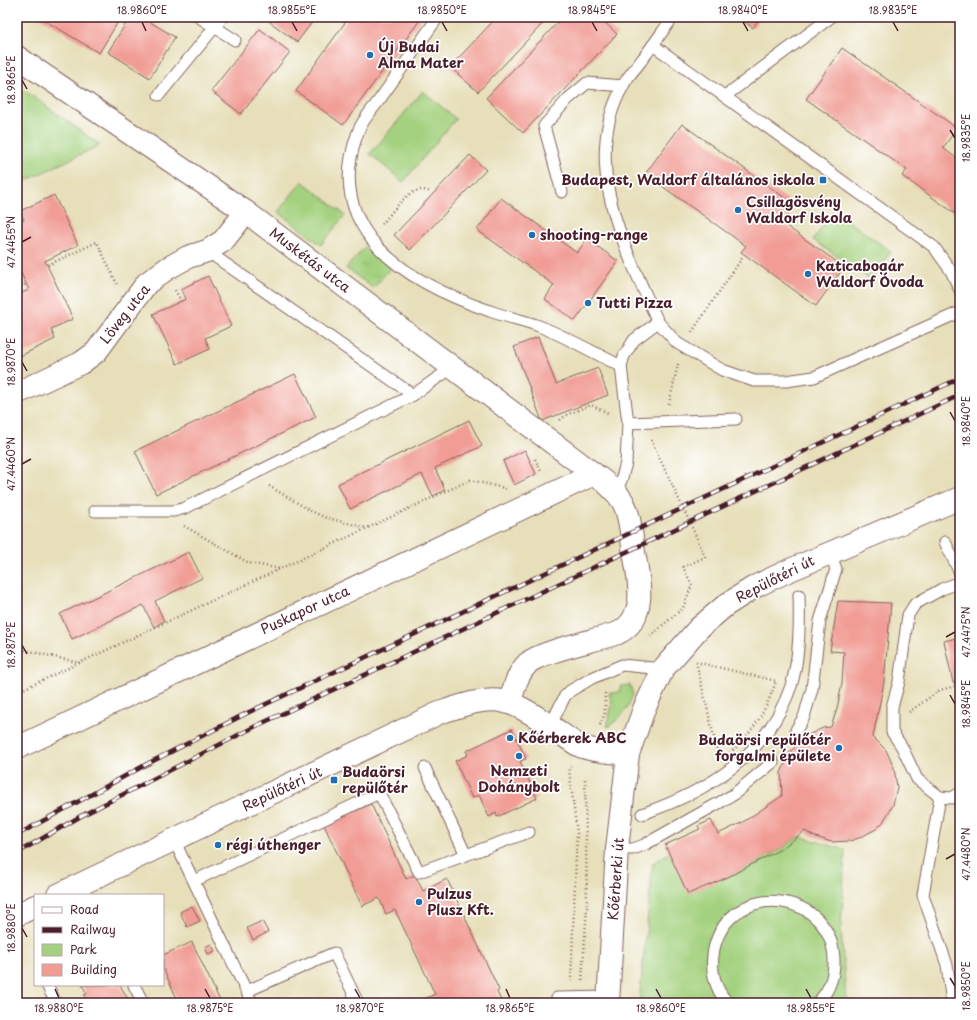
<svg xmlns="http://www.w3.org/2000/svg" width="977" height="1020" font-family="'Playpen Sans',sans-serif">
<defs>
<pattern id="park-tufts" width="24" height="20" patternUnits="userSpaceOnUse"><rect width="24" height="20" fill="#a4d17f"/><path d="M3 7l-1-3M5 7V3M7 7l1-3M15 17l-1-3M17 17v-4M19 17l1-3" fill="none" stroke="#8fb36e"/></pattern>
</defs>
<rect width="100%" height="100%" fill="#fff"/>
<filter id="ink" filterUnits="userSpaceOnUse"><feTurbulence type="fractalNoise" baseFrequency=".025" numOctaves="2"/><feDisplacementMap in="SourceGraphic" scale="8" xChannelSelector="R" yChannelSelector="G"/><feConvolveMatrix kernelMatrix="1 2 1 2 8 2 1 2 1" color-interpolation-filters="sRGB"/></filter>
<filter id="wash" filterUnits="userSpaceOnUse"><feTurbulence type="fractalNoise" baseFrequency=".012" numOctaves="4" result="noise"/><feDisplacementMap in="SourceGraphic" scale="16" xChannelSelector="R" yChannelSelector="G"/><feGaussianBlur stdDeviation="0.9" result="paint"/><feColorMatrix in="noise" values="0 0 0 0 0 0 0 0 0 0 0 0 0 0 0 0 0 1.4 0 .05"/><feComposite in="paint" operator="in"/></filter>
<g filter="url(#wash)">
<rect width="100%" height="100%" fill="#e7dfba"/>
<!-- green -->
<g fill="#a4d17f" stroke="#777855">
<path d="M17,85l83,60 -83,40z"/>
<path d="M423,91l33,28 -53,63 -33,-28z"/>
<path d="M302,181l43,34 -24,30 -43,-33z"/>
<path d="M833,211l58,40 -20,29 -58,-40z"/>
<path d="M630,685l3,9c-5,15 -12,25 -26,33l5,-24 -3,-10 11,-1v-6z"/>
<path d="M799,836l46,14 -4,79 5,68 2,6h-209l14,-140 16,-10 59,24 53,-28z"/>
</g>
<!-- park -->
<path fill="url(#park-tufts)" stroke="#777855" d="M365,247l26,21 -18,20 -27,-20z"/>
<g id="blocks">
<!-- building -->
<g fill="#f19d95">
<path d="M39,17h82l-22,36z"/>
<path d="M130,17h12l33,20 -25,41 -42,-26z"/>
<path d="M268,17h48l-19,25 -31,-23z"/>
<path d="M349,17h73l-79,108 -47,-34z"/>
<path d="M497,17h52l-71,75 -28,-25z"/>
<path d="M563,17h36l18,17 -94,99 -37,-35z"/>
<path d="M738,17h22l-7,11z"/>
<path d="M260,29l30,23 -49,62 -30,-23z"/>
<path d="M842,48l115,80 -14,20 17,13v56l-58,-41 5,-6 -101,-71z"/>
<path d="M682,124l113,81 -13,18 62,44 -28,39 -75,-54 5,-6 -101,-72z"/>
<path d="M470,155l16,15 -76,80 -16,-15z"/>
<path d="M54,195l24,50 -33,16 28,58 -22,10 4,10 -35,17 -3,-7v-54l12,-5 -12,-25v-41l7,-4 -4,-9z"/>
<path d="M501,198l76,55 10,-14 31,22 -43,60 -30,-22 9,-14 -77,-55z"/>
<path d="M208,276l23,50 -26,12 5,11 -33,15 -24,-50 33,-15 -5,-10z"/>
<path d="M538,337l18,47 42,-16 10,27 -66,26 -28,-74z"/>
<path d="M295,374l21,43 -160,77 -21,-43z"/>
<path d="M469,420l13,26 -47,22 10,22 -12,6 -11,-22 -72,35 -12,-25z"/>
<path d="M525,450l11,24 -22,11 -11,-24z"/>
<path d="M189,552l13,26 -47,23 9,20 -10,6 -11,-22 -71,34 -12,-25z"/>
<path d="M838,601l53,2 -7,79 -11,55 13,13 8,18 3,19 -4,18 -10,17 -7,7 -17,9 -9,3 -19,1 -18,-6 -8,-5 -24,18 -53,28 -40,17 -23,-49 35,-16 -2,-3 13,-6 7,14 25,-12 39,-26 -1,-23 9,-21 18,-17 15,-7 8,-1 6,-18 5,-26 2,-31 -14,-1z"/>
<path d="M960,637v44l-7,2 -9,-42z"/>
<path d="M512,729l14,30 -6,2 17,37 -40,19 -1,-4 -7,4 -10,-22 -7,3 -17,-37 13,-6 -2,-4z"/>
<path d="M371,804l35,75 9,-4 8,16 24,-12 52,111 -2,2 5,11h-22l-2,-3 -6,3h-56l19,-9 -40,-84 -9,4 -7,-16 -17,8 -38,-81z"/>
<path d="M192,906l8,15 -13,6 -7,-15z"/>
<path d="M262,921l6,11 -15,8 -6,-12z"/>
<path d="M192,942l29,61h-42l-16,-35v-13z"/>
<path d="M211,944l4,7 -7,3 -3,-7z"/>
<path d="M82,985h38l10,18h-42l-4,-8 3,-1z"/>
</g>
</g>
</g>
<g filter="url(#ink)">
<use href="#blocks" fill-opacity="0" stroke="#81625d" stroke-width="1"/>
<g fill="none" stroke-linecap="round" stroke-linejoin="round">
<!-- lane casing -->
<g stroke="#81625d" stroke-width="13">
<g id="lane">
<path d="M199,17l36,23"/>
<path d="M438,17c-19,27 -39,55 -58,82 -7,10 -18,21 -22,33 -37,100 50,151 132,179 16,6 33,9 49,15 28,11 55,27 82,40"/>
<path d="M653,45l281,202 17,24 9,19"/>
<path d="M159,95l64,-78"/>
<path d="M725,96l106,-79"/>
<path d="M562,192l-18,-66 24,-27 19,-16 36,3"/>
<path d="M207,251l206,144"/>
<path d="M658,322c-32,-73 -79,-158 -35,-236 4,-9 12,-17 18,-25 11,-14 21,-29 32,-44"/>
<path d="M628,423l108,-4"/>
<path d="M613,489l8,-8 5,-18 2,-40 -7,-57 3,-10 10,-16 24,-18 19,21 45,27 32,11h32l28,-4 146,-65"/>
<path d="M95,511h79l11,-3 228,-113 40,-28"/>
<path d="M945,542l15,31"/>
<path d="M960,582l-18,7 -27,15 -7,11 -9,67 -7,25v25l10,15 15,32 23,18 12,1 8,-5"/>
<path d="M550,726l15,-30 5,-5 22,-13 30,-13 41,4"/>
<path d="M796,730l8,-13 8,-28 8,-68 16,-52 -6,-16"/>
<path d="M425,768l41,87"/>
<path d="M940,797l-17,98 24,70 5,38"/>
<path d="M642,814c66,-23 125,-58 149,-128 9,-28 9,-62 8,-91"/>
<path d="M174,840l78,163"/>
<path d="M617,849h16l11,-4 89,-50 40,-33"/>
<path d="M194,881l185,-88 40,79 110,-40"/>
<path d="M47,985l9,18"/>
<path d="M134,985l9,18"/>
<path d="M247,991l87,-38 24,50"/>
<path d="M557,998l51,-1"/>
<path d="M728,1003c-14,-14 -18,-35 -14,-54 16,-72 123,-59 120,16 -1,14 -6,28 -17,38"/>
</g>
</g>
<!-- street casing -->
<g stroke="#81625d" stroke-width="24">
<g id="street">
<path d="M17,57l229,155 348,262c11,8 22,16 29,28 7,13 8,30 10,45 5,28 17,70 -15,86 -20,7 -77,18 -90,30 -11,11 -14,25 -18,39"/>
<path d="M17,393l64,-30 15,-11 51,-69 21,-15 20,-11 19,-6 16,-10 23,-29"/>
<path d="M17,748l577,-274"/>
</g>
</g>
<!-- secondary casing -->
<g stroke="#81625d" stroke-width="24">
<g id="secondary">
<path d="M58,895l381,-182c56,-19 64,-19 113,14 9,6 18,14 28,19 14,6 33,6 48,8"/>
<path d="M17,915l18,-9"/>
<path d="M608,1003l9,-154 11,-95 16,-45 19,-40 36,-41 27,-23 30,-19 34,-16 170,-72"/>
</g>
</g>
<!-- path -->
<g stroke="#81625d" stroke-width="2.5" stroke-dasharray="1 3" stroke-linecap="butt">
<path d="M382,224c11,-12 29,-42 48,-32"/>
<path d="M48,265l49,-23 20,42"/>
<path d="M17,289l9,-5"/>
<path d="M175,290l6,11"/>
<path d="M692,332l50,-74"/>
<path d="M669,404l9,-40"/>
<path d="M560,420l8,-6 23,-9 19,9"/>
<path d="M651,440l24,51"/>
<path d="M535,459l7,14"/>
<path d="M269,486l42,25 13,6 43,11"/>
<path d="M184,526l65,37 32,6"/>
<path d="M650,636l33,-28 9,-23 -9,-18 22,-10 -9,-21"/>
<path d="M17,648l63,15"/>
<path d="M696,662l80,19c-13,38 -26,55 -56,81z"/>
<path d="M17,692l453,-212 38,9"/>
<path d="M909,712l31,-22 20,-5"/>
<path d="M600,725l5,-12v-21"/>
<path d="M571,766l-2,3 8,64 -6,148"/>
<path d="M378,775l7,-3"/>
<path d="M582,980l5,-73 -2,-130"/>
</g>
<!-- lane -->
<use href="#lane" stroke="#fff" stroke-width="11"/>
<!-- street -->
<use href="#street" stroke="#fff" stroke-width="22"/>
<!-- secondary -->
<use href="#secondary" stroke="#fff" stroke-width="22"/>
<!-- rail casing -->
<g stroke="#4a1f2b" stroke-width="4.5">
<g id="rail">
<path d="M17,835l132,-72 98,-50 713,-335"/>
<path d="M17,853l64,-37 173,-89 706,-332"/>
</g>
</g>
<!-- rail -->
<use href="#rail" stroke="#fff" stroke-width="3" stroke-dasharray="9" stroke-linecap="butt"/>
<!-- path-bridge -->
<path stroke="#81625d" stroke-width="2.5" stroke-dasharray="1 3" stroke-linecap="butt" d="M675,491l21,45"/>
</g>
</g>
<!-- ticks -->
<path fill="none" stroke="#4a1f2b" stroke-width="1.5" d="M142,22l4,9M292,22l5,9M442,22l5,9M592,22l5,9M743,22l5,9M893,22l5,9M22,80l5,9M950,130l5,8M22,242l9,-5M22,362l5,9M950,412l5,9M22,464l9,-5M946,637l9,-5M22,645l5,9M950,695l5,9M946,859l9,-5M22,928l5,9M950,978l5,8M55,989l4,9M205,989l5,9M355,989l5,9M506,989l4,9M656,989l5,9M806,989l5,9"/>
<!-- markers -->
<g fill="#1f6fb2" stroke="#fff" stroke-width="1.5">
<circle cx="370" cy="55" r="4"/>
<rect x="819" y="176" width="8" height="8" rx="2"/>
<circle cx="738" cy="210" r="4"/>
<circle cx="532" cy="235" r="4"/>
<circle cx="808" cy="274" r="4"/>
<circle cx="588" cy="303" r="4"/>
<circle cx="510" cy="738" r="4"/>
<circle cx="839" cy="748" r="4"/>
<circle cx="519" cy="756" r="4"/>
<rect x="330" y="776" width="8" height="8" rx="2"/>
<circle cx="218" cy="845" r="4"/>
<circle cx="419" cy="902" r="4"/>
</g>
<g text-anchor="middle" stroke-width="3.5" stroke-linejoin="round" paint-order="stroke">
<!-- poi labels -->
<g font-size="14" font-weight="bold" fill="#4a1f2b" stroke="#fff" text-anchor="start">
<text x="378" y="52">Új Budai<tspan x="378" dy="16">Alma Mater</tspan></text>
<text x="815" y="185" text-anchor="end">Budapest, Waldorf általános iskola</text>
<text x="746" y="207">Csillagösvény<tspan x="746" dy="16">Waldorf Iskola</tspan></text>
<text x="540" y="240">shooting-range</text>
<text x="816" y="271">Katicabogár<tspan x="816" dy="16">Waldorf Óvoda</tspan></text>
<text x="596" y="308">Tutti Pizza</text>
<text x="518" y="743">Kőérberek ABC</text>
<text x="831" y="745" text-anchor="end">Budaörsi repülőtér<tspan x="831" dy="16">forgalmi épülete</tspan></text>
<text x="519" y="776" text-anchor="middle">Nemzeti<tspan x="519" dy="16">Dohánybolt</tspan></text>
<text x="342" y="777">Budaörsi<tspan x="342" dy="16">repülőtér</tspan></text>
<text x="226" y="850">régi úthenger</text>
<text x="427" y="899">Pulzus<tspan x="427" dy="16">Plusz Kft.</tspan></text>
</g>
<!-- street labels -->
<g font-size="14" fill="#4a1f2b" stroke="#fff">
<text transform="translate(310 260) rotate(37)" y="5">Muskétás utca</text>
<text transform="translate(125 314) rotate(-52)" y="5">Löveg utca</text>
<text transform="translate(775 579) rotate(-27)" y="5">Repülőtéri út</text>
<text transform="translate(305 610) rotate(-25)" y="5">Puskapor utca</text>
<text transform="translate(282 789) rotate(-25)" y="5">Repülőtéri út</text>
<text transform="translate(616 879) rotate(-86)" y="5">Kőérberki út</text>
</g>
</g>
<!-- margin -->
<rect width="977" height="1020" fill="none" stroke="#fff" stroke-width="44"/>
<!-- legend -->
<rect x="34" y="894" width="130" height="92" fill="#ffffff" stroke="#b7a5aa"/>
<rect x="42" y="907" width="20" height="6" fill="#ffffff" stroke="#b7a5aa"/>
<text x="70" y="914" font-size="12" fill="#4a1f2b">Road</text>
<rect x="42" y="927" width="20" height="6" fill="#4a1f2b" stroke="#b7a5aa"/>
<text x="70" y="934" font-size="12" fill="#4a1f2b">Railway</text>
<rect x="42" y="944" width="20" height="12" fill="#a4d17f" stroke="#b7a5aa"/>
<text x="70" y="954" font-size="12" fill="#4a1f2b">Park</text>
<rect x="42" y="964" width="20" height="12" fill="#f19d95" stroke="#b7a5aa"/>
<text x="70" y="974" font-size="12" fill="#4a1f2b">Building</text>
<rect x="22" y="22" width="933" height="976" fill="none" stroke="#4a1f2b" stroke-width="1.5"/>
<g font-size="10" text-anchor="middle" fill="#4a1f2b">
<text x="142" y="14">18.9860°E</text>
<text x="292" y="14">18.9855°E</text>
<text x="442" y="14">18.9850°E</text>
<text x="592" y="14">18.9845°E</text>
<text x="743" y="14">18.9840°E</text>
<text x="893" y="14">18.9835°E</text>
<text transform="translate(11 80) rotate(-90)" y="4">18.9865°E</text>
<text transform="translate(966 138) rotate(-90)" y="4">18.9835°E</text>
<text transform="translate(11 242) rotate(-90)" y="4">47.4455°N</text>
<text transform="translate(11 362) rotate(-90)" y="4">18.9870°E</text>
<text transform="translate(966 421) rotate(-90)" y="4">18.9840°E</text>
<text transform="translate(11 464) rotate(-90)" y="4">47.4460°N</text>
<text transform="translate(966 632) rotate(-90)" y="4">47.4475°N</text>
<text transform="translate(11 645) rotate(-90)" y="4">18.9875°E</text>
<text transform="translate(966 704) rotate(-90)" y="4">18.9845°E</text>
<text transform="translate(966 854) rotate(-90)" y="4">47.4480°N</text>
<text transform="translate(11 928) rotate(-90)" y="4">18.9880°E</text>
<text transform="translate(966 986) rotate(-90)" y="4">18.9850°E</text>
<text x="59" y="1012">18.9880°E</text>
<text x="210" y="1012">18.9875°E</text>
<text x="360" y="1012">18.9870°E</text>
<text x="510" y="1012">18.9865°E</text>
<text x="661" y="1012">18.9860°E</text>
<text x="811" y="1012">18.9855°E</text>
</g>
</svg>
